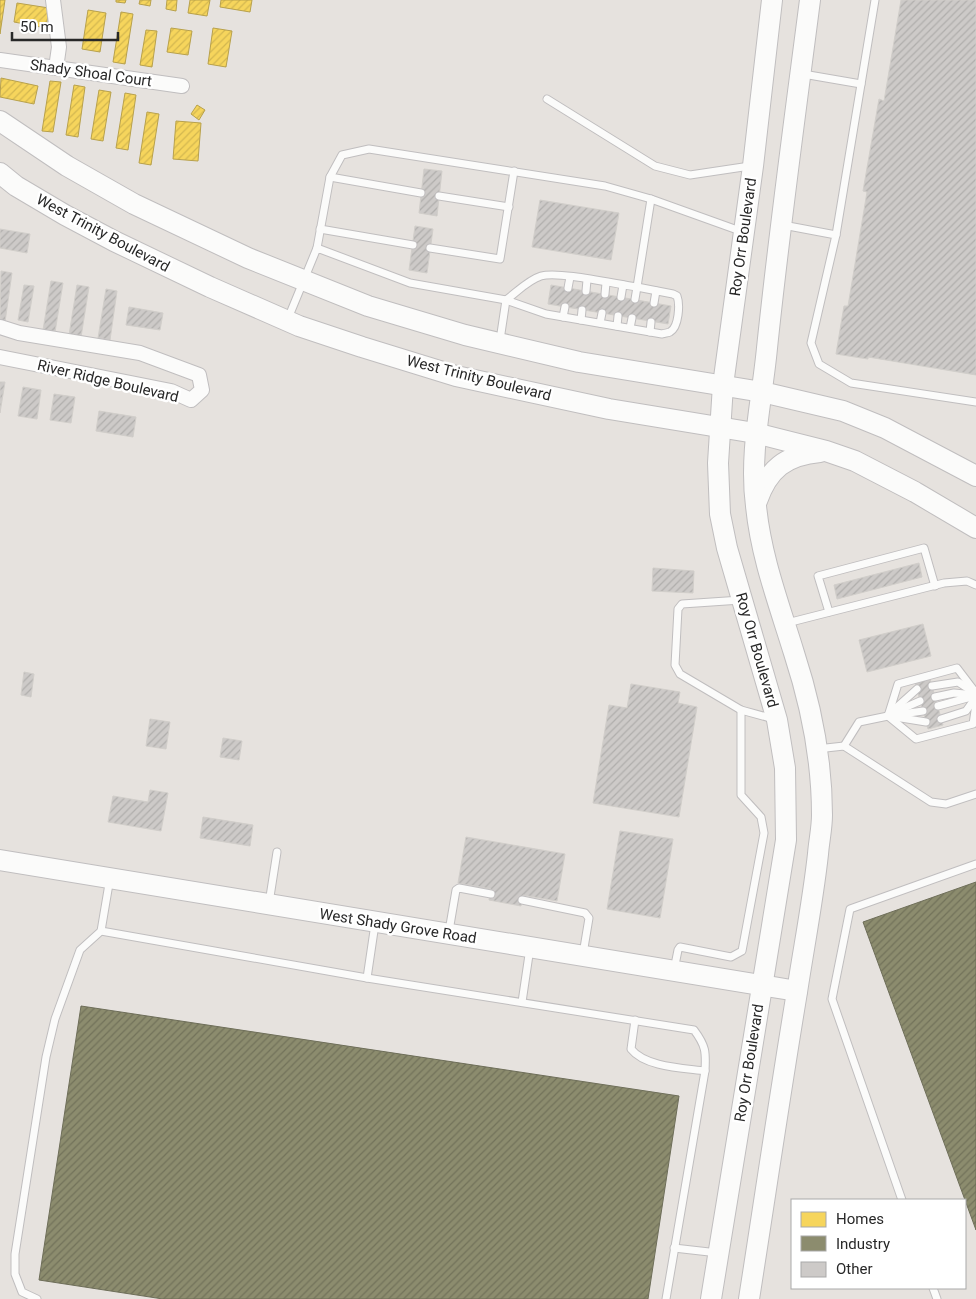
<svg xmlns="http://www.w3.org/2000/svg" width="976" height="1299" font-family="Roboto,sans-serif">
<defs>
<pattern id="homes-hatch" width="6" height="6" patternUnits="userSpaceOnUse" patternTransform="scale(1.25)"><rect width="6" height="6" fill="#f6d55c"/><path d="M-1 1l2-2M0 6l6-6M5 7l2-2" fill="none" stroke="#d3b750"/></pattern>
<pattern id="industry-hatch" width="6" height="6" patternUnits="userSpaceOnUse" patternTransform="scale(1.25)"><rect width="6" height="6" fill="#8c8c6e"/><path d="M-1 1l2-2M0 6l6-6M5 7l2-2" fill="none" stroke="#72725a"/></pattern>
<pattern id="building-hatch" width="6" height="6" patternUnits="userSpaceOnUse" patternTransform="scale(1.25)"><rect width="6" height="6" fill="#cdcac8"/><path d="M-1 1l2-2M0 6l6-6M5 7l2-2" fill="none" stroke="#b0aeac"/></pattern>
</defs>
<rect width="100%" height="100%" fill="#e6e2de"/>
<!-- homes -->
<g fill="url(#homes-hatch)" stroke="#b8a14c">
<path d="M0,0h5l-5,34z"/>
<path d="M116,0h10l-1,3 -9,-1z"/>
<path d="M140,0h11l-1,6 -11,-2z"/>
<path d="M167,0h10l-1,11 -10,-2z"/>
<path d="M190,0h20l-3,16 -19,-3z"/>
<path d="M221,0h31l-2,12 -30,-5z"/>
<path d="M17,3l32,5 -3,20 -32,-6z"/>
<path d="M88,10l18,3 -6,39 -18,-3z"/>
<path d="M121,12l12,2 -8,50 -12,-2z"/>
<path d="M171,28l21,3 -4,24 -21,-3z"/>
<path d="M213,28l19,3 -6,36 -18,-3z"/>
<path d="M146,30l11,1 -5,36 -12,-2z"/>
<path d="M1,78l37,8 -4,18 -34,-7z"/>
<path d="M50,81l11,1 -8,50 -11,-1z"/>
<path d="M74,85l11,2 -7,50 -12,-2z"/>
<path d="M99,90l12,2 -8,49 -12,-2z"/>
<path d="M125,93l11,2 -8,55 -12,-2z"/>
<path d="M197,105l8,5 -6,10 -8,-6z"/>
<path d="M147,112l12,2 -8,51 -12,-2z"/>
<path d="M176,121l25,2 -3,38 -25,-2z"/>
</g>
<!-- industry -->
<g fill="url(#industry-hatch)" stroke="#6e6e59">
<path d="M976,882v348l-113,-308z"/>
<path d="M81,1006l598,90 -31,203h-485l-124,-19z"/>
</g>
<!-- building -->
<g fill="url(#building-hatch)" stroke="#d1ceca">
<path d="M901,0h75v375l-108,-18v2l-32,-5 8,-48h4l19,-114 -4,-1 16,-92 5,2z"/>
<path d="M424,169l18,2 -5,45 -18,-3z"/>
<path d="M540,200l79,13 -8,47 -79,-13z"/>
<path d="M415,226l18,3 -6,44 -18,-3z"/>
<path d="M0,229l30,5 -3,19 -27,-5z"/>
<path d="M1,271l11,2 -7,49 -5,-1z"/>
<path d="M51,281l12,2 -8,49 -12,-2z"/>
<path d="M24,285l10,1 -6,36 -10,-2z"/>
<path d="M77,285l12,2 -8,50 -12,-2z"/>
<path d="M551,285l120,21 -3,18 -120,-20z"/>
<path d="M106,289l11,2 -7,49 -12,-2z"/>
<path d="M129,307l34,6 -3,17 -34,-5z"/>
<path d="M0,382h5l-5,31z"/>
<path d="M23,387l18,3 -4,29 -19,-3z"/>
<path d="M54,394l21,3 -4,26 -21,-3z"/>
<path d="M99,411l37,6 -3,20 -37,-6z"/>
<path d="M919,563l3,14 -85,22 -3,-14z"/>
<path d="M653,568l41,3 -1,22 -41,-2z"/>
<path d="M923,624l8,32 -64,16 -8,-32z"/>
<path d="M24,672l10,2 -3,23 -10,-2z"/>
<path d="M930,679l13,46 -15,4 -13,-46z"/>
<path d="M631,684l49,8 -2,11 19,4 -18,110 -86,-14 16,-98 18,3z"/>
<path d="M150,719l20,3 -4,27 -20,-3z"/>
<path d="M223,738l19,3 -3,19 -19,-3z"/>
<path d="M150,790l18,3 -7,38 -53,-9 5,-26 35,6z"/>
<path d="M203,817l50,8 -3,21 -50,-8z"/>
<path d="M620,831l53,8 -13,79 -53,-9z"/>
<path d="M466,837l99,17 -8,47 -34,-6 -2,11 -32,-6 2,-11 -33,-6z"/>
</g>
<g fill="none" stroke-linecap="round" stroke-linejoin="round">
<!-- lane casing -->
<g stroke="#c0bebf" stroke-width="9">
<g id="lane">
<path d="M803,74l58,10"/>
<path d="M547,99l108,67 35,9 60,-9"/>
<path d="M330,177l91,16"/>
<path d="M439,196l70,11"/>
<path d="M783,225l53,10 -25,108 8,21 32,19 125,19"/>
<path d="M320,229l93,16"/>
<path d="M836,235l39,-235"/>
<path d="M317,248l13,-71 12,-22 27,-6 236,37 46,13"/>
<path d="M430,248l70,11 14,-88"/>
<path d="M568,288l2,-11"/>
<path d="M586,291l1,-11"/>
<path d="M605,294l1,-11"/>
<path d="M621,297l2,-12"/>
<path d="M506,300c11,-8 22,-20 35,-24 18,-5 74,8 96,11l14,-88 92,33"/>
<path d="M506,300l40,14 116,20c3,-1 6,-1 8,-2 9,-5 10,-28 7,-36l-4,-2 -36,-7 -2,12"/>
<path d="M654,303l2,-12"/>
<path d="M563,317l2,-10"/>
<path d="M581,320l1,-10"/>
<path d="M287,321l30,-73 93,35 96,17 -6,40"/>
<path d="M600,323l2,-10"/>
<path d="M617,326l1,-10"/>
<path d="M630,328l2,-10"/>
<path d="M650,332l1,-10"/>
<path d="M741,600l-59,4 -4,5 -3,56 5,9 61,36 33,9"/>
<path d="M829,612l-11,-36 106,-28 11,38"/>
<path d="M787,623l157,-40 23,-2 9,4"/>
<path d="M932,686l26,-4 14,9"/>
<path d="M935,697l19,-4 22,2"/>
<path d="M938,706l33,-9"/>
<path d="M895,712l25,-11"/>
<path d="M888,715l29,-26"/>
<path d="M888,716l10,-32 59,-16 19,25"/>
<path d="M888,716l28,23 57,-15 3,-20"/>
<path d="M895,717l31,5"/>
<path d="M941,719l25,-8 10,-14"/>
<path d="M844,746l15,-24 29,-6 35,-5"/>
<path d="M817,749l27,-3 87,56 15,2 30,-10"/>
<path d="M522,900l63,13 4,5 -6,36"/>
<path d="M269,903l8,-51"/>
<path d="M101,931l266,47 327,52c12,16 12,22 11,41l-39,228"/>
<path d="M449,931l7,-41 3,-2 32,6"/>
<path d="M674,970l4,-20 2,-3 51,10 11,-6 22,-118 -3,-16 -20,-22v-85"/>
<path d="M367,978l8,-54"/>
<path d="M522,1002l8,-54"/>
<path d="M635,1020l-4,29c14,18 52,19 74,22"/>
<path d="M902,1200l-70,-201 18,-90 126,-45"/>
<path d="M674,1248l44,5"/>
<path d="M933,1288l4,11"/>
<path d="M37,1299l-15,-7 -7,-18v-20l31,-197 9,-38 25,-69 21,-19 9,-53"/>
</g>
</g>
<!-- street casing -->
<g stroke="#c0bebf" stroke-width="16">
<g id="street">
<path d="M53,0l6,47 -3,21"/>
<path d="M0,60l182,26"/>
<path d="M0,327l19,6 121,20 59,22 3,15 -11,10 -20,-9 -171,-34"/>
</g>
</g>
<!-- secondary casing -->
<g stroke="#c0bebf" stroke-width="22">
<g id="secondary">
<path d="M0,121l67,45 67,38 114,54 120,48 97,29 114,27 183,30 81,19 42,17 91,48"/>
<path d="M0,173l16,13 49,29 49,26 96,46 89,39 63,21 94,29 153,33 146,24 71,18 29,10 60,31 61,36"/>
<path d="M757,501c11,-32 29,-46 63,-49"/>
<path d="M0,860l797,131"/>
<path d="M711,1299l75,-459 -1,-72 -8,-48 -50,-172 -7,-34 -2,-51 5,-78 30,-219 19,-166"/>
<path d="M749,1299c16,-102 31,-205 48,-307 7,-46 16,-92 21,-138 1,-13 4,-26 4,-39 0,-55 -11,-110 -28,-162 -15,-49 -33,-96 -38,-147 -7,-53 6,-105 11,-158 12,-116 28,-232 43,-348"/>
</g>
</g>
<!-- lane -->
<use href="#lane" stroke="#fbfbfa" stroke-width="7"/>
<!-- street -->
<use href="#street" stroke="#fbfbfa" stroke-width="14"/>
<!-- secondary -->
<use href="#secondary" stroke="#fbfbfa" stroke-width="20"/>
</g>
<g text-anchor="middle" stroke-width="5" stroke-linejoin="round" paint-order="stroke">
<!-- street labels -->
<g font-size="15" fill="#282828" stroke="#fff">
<text transform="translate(91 73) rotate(8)" y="5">Shady Shoal Court</text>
<text transform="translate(103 233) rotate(28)" y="5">West Trinity Boulevard</text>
<text transform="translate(743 237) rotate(-82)" y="5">Roy Orr Boulevard</text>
<text transform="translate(479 378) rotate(14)" y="5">West Trinity Boulevard</text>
<text transform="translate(108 381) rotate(13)" y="5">River Ridge Boulevard</text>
<text transform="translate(757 650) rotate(74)" y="5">Roy Orr Boulevard</text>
<text transform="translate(398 926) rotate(9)" y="5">West Shady Grove Road</text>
<text transform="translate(749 1063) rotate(-81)" y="5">Roy Orr Boulevard</text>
</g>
</g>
<!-- legend -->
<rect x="791" y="1199" width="175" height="90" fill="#ffffff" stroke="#a9a9a9"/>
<rect x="801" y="1212" width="25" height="15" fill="#f6d55c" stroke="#a9a9a9"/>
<text x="836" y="1224" font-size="15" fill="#282828">Homes</text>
<rect x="801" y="1236" width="25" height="15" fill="#8c8c6e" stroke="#a9a9a9"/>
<text x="836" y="1249" font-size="15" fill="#282828">Industry</text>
<rect x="801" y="1262" width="25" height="15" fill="#cdcac8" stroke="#a9a9a9"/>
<text x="836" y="1274" font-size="15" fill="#282828">Other</text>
<!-- scale -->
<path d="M12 32v8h106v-8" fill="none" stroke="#282828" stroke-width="2.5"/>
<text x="20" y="32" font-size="15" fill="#282828" stroke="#ffffff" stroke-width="4" paint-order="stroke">50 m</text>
</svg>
